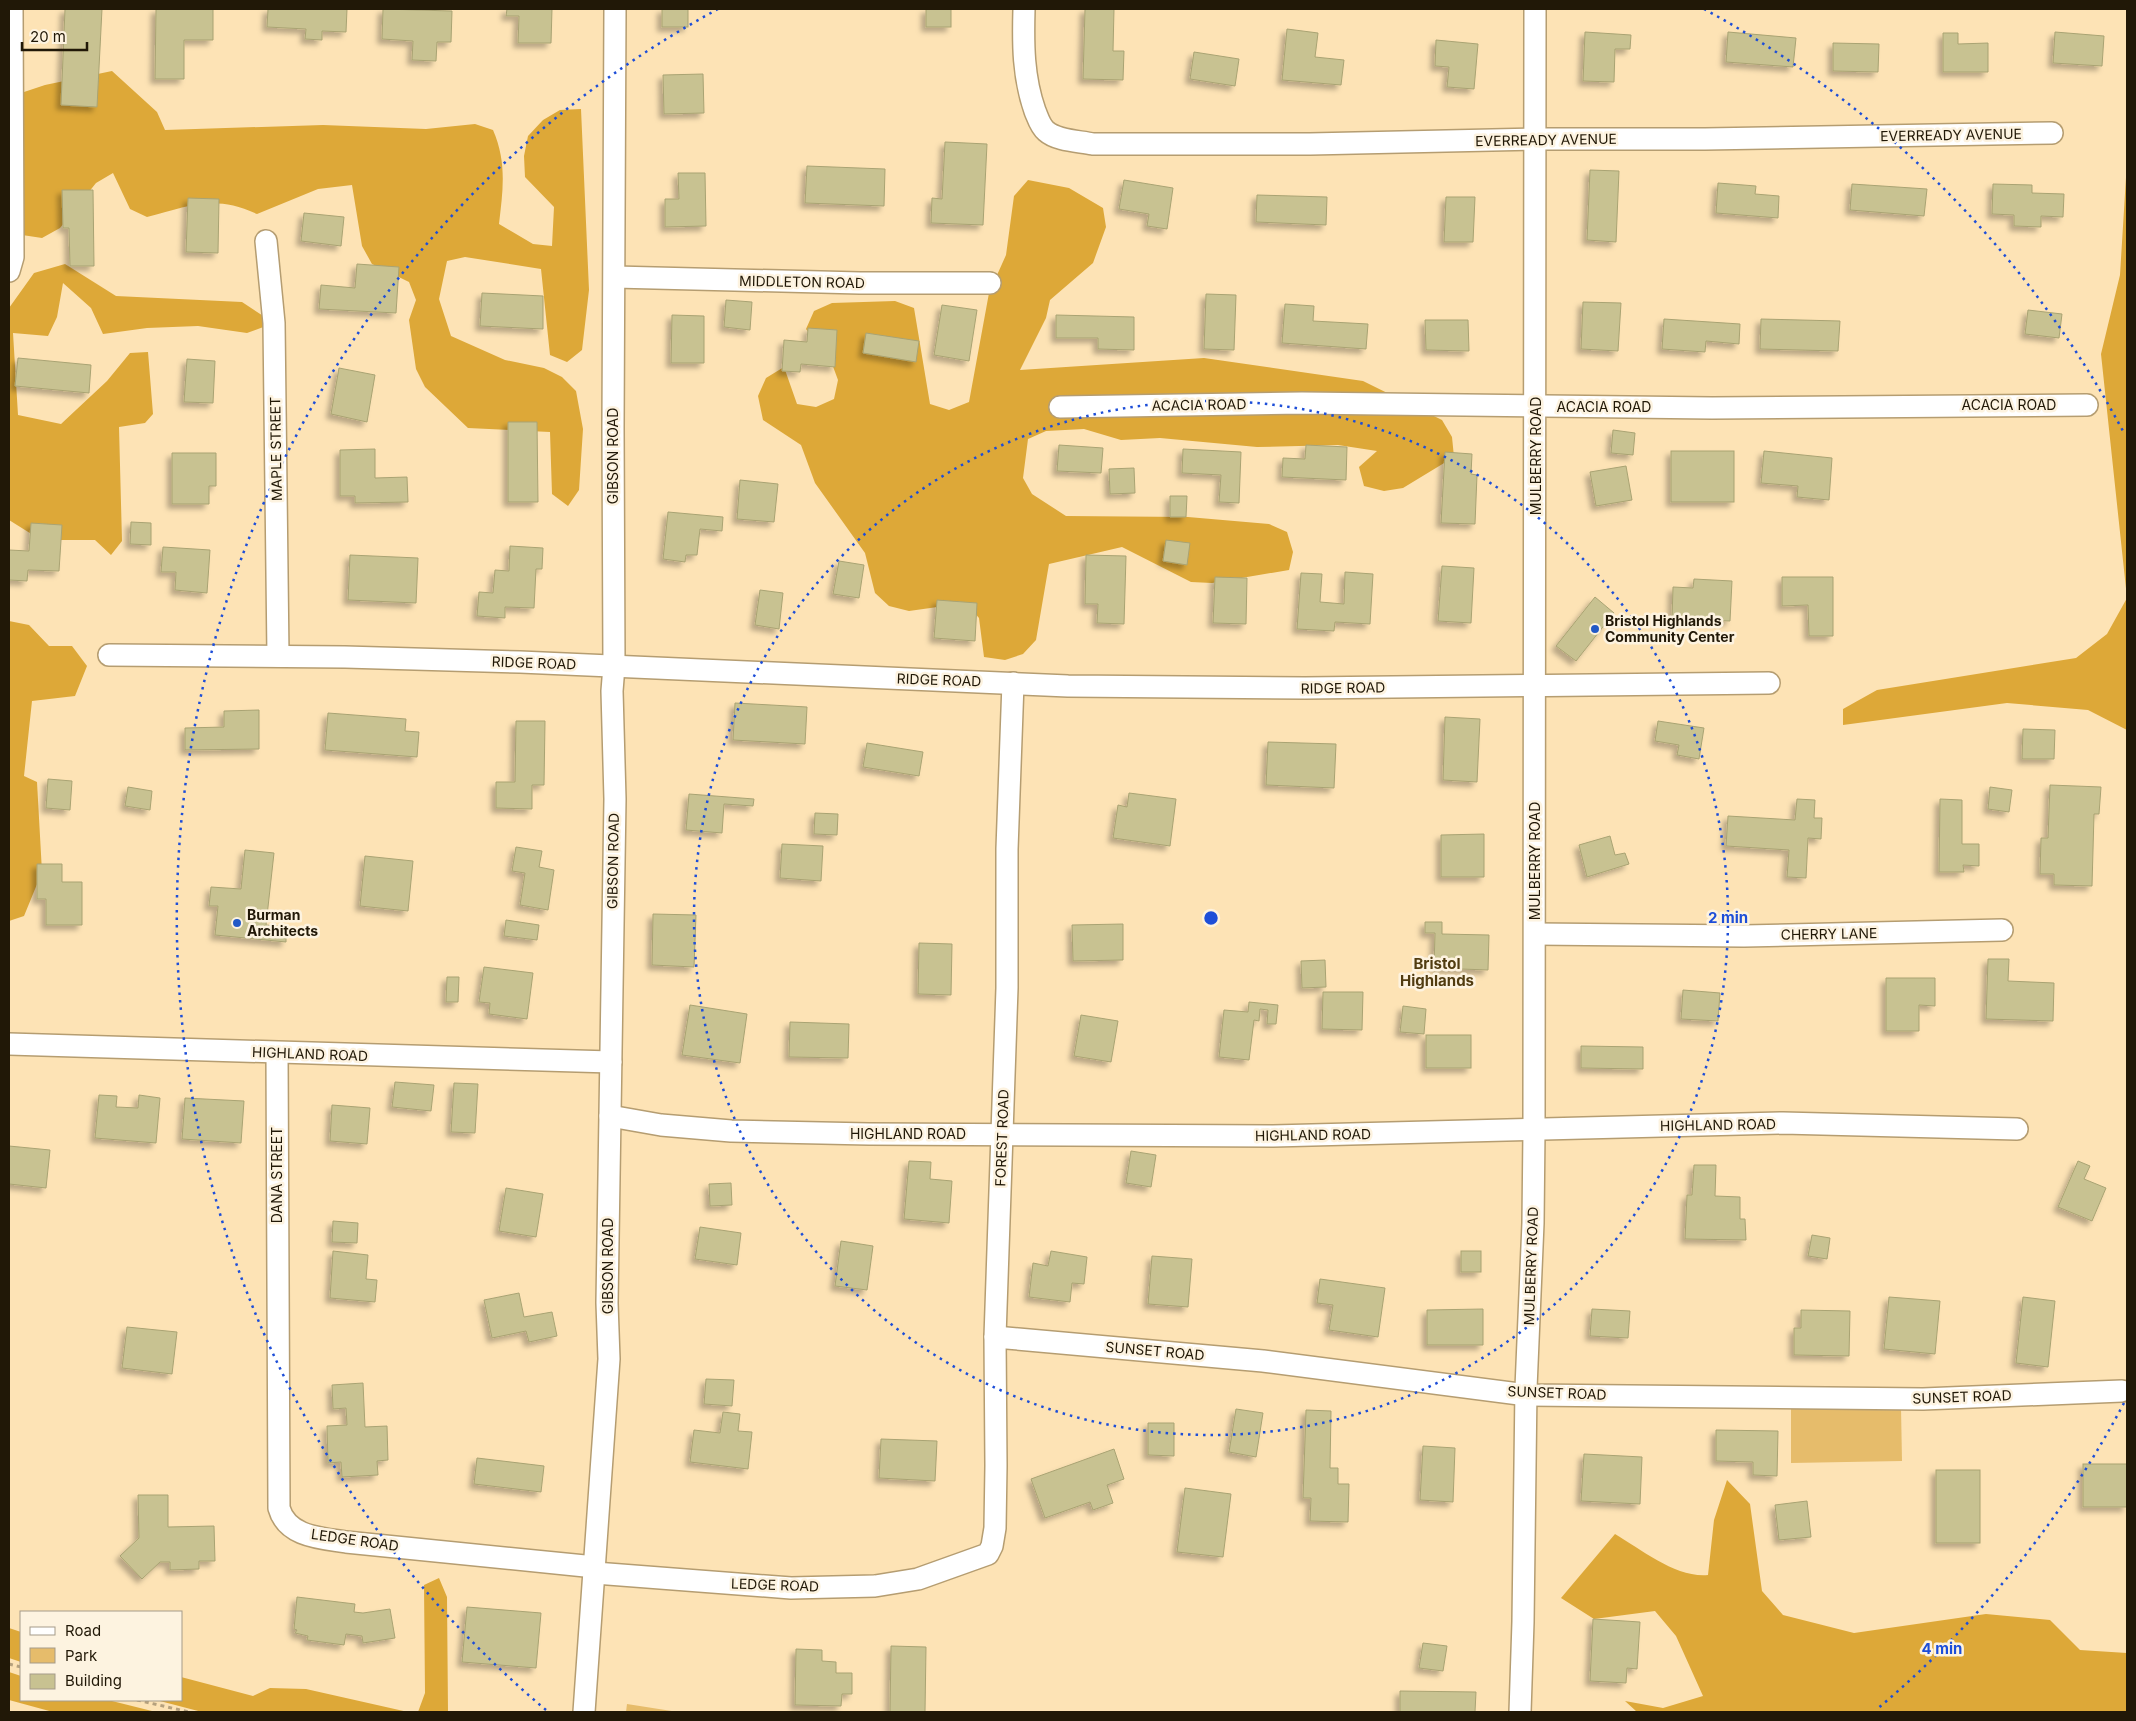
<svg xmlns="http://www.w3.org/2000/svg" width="2136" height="1721" font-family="Inter,sans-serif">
<defs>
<filter id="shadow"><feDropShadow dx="-4.5" dy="4.5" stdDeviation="2.5" flood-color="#0004"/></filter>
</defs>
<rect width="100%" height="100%" fill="#fde3b5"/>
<!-- green -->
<g fill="#e6bc6b">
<path d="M1901,1408l1,53 -111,2v-54z"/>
<path d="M627,1704l51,8h-52z"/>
</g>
<!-- forest -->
<g fill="#dda838">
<path d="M112,71l45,41 8,18 158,-5 103,4 49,-5 18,6c14,32 10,60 6,94l34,20 19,2 2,-39 -29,-30 -1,-21 4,-20 15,-16 17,-10 21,-1 8,181 -7,60 -15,12 -17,-7 -9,-86 -76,-12 -18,4 -8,38 12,37 54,24 39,8 18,9 14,14 7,38 -4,61 -11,16 -16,-12 -2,-62 -82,-4 -43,-41 -9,-18 -7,-49 7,-20 -7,-18 -37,-18 -10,-18 -10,-61 -34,4 -61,25c-43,-20 -67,-8 -110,3l-17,-8 -17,-36 -17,10 -36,45 -18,10 -33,-5v-136l36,-12z"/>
<path d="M2127,161v569l-39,-20 -81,-7 -164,22v-16l34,-19 199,-32 31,-24 20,-36 -26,-244 19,-79z"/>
<path d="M1028,180l41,8 34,20 3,19 -13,36 -43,37 -4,18 -26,52 184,-12 159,23 79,39 10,17 2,20 -51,31 -19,3 -20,-5 -5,-19 18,-16 -39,-6 -81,2 -97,-9 -39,2 -37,-11 -38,2 -18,8 -5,39 9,16 34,22 122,1 81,7 18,8 6,20 -4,18 -77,13 -21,-1 -69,-35 -73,17 -13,76 -13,14 -18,6 -21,-3 -5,-39 -13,-15 -57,8 -20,-5 -14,-13 -10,-40 -50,-70 -14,-38 -38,-25 -5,-24 8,-18 18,-11 13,37 19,3 18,-8 4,-19 -7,-19 -25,-32 8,-18 18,-8 63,-2 19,7 16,96 19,6 20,-8 20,-109 17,-38 8,-59z"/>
<path d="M65,264l51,32 126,6 32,21 -27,10 -49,-7 -51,2 -44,6 -12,-26 -28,-25 -6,34 -9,19 -35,-3 5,82 43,9 46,-43 23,-28 18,-1 5,62 -8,9 -26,4 3,114 -11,14 -16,-15h-54l-32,-20v-212l25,-35z"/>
<path d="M9,621l20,4 20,21h23l15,20 -12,30 -43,5 -8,75 13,6 5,90 -18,44 -15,5z"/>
<path d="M1727,1480l23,24 12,87 21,24 71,18 132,-19 64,6 30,30 47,3v59h-490l-12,-11 38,7 40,-12 -27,-60 -21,-25 -61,8 -33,-21 54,-64c27,16 61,44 93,41l6,-55z"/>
<path d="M439,1578l8,19 1,115h-30l7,-19 -1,-108z"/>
<path d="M9,1628l12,4v30l-12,-4z"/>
<path d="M9,1672l12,4v24h87l48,12h-103l-44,-12z"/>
<path d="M181,1677l72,19 17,-8 36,1 102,23h-206l-46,-12h25z"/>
</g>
<!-- building -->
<g fill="#c8c291" stroke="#a9a373" filter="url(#shadow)">
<path d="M65,9h37l-5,98 -36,-2z"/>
<path d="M156,9h57v31h-29v39h-29z"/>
<path d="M268,9h79l-1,23 -24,-1v9l-17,-1 1,-10 -39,-2z"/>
<path d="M383,9l69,2 -1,31h-14l-1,19 -24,-1 1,-19 -31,-2z"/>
<path d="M507,9h45l-1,34h-33l1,-27h-13z"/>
<rect x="662" y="9" width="26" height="18"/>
<rect x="926" y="9" width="25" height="18"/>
<path d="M1085,9h29l-1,42h11l-1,29 -40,-1z"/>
<path d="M1287,29l31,4 -3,24 29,3 -3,25 -59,-5z"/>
<path d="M1585,32l46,3 -1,14h-15l-1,33 -31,-1z"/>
<path d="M1728,32l68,6 -3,29 -67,-5z"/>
<path d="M2055,32l49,4 -2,30 -49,-3z"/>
<path d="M1943,33h15v11l30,-1v29h-45z"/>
<path d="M1436,40l42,4 -4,45 -27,-2 2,-20 -14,-1z"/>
<path d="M1833,43l46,1 -1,28 -45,-1z"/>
<path d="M1194,52l45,7 -4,27 -45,-7z"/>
<path d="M703,74l1,39 -40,1 -1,-39z"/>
<path d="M945,142l42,2 -4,81 -52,-2 1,-25 10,1z"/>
<path d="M807,166l78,3 -1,37 -79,-3z"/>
<path d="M1590,170l29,1 -3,71 -29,-2z"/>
<path d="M678,173h27l1,53 -41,1v-28h14z"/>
<path d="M1124,180l49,8 -6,41 -20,-3 2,-12 -30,-5z"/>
<path d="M1718,183l38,3 -1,8 24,2 -1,22 -62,-5z"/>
<path d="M1852,184l75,5 -3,27 -74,-6z"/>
<path d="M1993,184l39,1v8l32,1 -1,23 -22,-1v11l-27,-1v-11l-22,-1z"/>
<path d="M62,190h31l1,76h-24l-1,-38h-6z"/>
<path d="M1257,195l70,2 -1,28 -70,-3z"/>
<path d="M1446,197h29l-2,45h-29z"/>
<path d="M188,198l31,1 -1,54 -32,-1z"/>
<path d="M304,213l40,4 -3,29 -40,-5z"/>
<path d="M357,264l42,3 -3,46 -77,-4 2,-24 34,3z"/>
<path d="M482,293l61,3v33l-63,-3z"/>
<path d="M1206,294l30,1 -2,55 -30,-1z"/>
<path d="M726,300l26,2 -2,28 -26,-3z"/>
<path d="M1583,302l38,1 -3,48 -37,-2z"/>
<path d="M1285,304l29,2 -1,15 55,3 -2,25 -84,-6z"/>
<path d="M942,305l35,5 -8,51 -35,-6z"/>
<path d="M2028,310l34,4 -3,24 -34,-4z"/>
<path d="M672,315l32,1v47h-33z"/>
<path d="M1056,315l78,2v33l-36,-1v-11h-42z"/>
<path d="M1664,319l76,5 -1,20 -33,-3 -1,11 -43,-3z"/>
<path d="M1761,319l79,2 -2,30 -78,-2z"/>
<path d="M1425,320h43l1,31 -43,-1z"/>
<path d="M808,328l29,2 -2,37 -34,-3 -1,8 -18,-1 2,-31 23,2z"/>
<path d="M866,333l53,8 -3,21 -53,-9z"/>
<path d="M18,358l73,7 -2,28 -74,-7z"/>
<path d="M187,359l28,2 -2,42 -29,-1z"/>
<path d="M339,368l36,7 -8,47 -36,-8z"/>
<path d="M508,422h29l1,80h-30z"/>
<path d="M1613,430l22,3 -2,22 -22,-2z"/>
<path d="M1059,445l44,3 -2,25 -44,-2z"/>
<path d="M1306,445l41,2 -1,33 -64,-3 1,-19 22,1z"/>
<path d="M375,449v29l32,-1 1,25 -53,1v-7h-15v-46z"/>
<path d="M1183,449l58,3 -2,51 -20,-1 2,-27 -39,-2z"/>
<rect x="1671" y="451" width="63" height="51"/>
<path d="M1764,451l68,7 -3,42 -32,-3 1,-11 -37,-3z"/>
<path d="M1445,452l27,2 -1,20 6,1 -2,49 -34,-1z"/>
<path d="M172,453h44v33h-7v18h-37z"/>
<path d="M1626,466l6,34 -36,6 -6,-34z"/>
<path d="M1134,468l1,25 -25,1 -1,-25z"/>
<path d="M740,480l38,4 -4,38 -37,-3z"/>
<path d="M1170,496h17l-1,21h-16z"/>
<path d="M668,512l55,5 -1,14 -22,-2 -3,26h-11l-1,7 -22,-3z"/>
<path d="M131,522l20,1v22l-21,-1z"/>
<path d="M31,523l31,2 -3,46 -31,-1 -1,11 -18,-1v-30l20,1z"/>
<path d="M1166,540l24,3 -3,22 -24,-4z"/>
<path d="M510,546l33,2 -1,21h-6l-2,39 -29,-1v11l-28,-2 2,-24 14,1 2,-23 14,1z"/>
<path d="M163,547l47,3 -3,43 -32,-3 1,-18h-15z"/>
<path d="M350,555l68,3 -2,45 -68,-3z"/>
<path d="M1086,555l40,1 -2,68 -27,-1 1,-19h-13z"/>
<path d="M839,561l25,4 -5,33 -26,-4z"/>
<path d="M1442,566l32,2 -3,55 -33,-2z"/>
<path d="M1345,572l28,2 -3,50 -35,-2 -1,9 -37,-2 4,-56 21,1 -2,28 24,2z"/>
<path d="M1215,577l32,1 -1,46 -33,-1z"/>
<path d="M1782,577h51v59h-24l-1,-31 -26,1z"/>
<path d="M1694,579l38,2 -2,40 -58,-2 1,-32 20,1z"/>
<path d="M760,590l23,3 -4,36 -24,-4z"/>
<path d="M1595,597l19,16 -38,48 -20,-15z"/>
<path d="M937,600l40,3 -2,38 -41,-3z"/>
<path d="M735,703l72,4 -2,37 -72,-4z"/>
<path d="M259,710v39l-74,1v-22l39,-1v-16z"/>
<path d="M328,713l78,6 -1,12 14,1 -2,25 -92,-7z"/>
<path d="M1445,717l35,2 -3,63 -34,-2z"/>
<path d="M516,721h29l-1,64h-12v24l-36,-1v-26h19z"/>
<path d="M1658,721l46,7 -5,31 -22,-4 2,-10 -24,-4z"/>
<path d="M2023,729l32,1 -1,29h-32z"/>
<path d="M1268,742l68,2 -2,44 -68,-3z"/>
<path d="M867,743l56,9 -4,24 -56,-9z"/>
<path d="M48,779l24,2 -2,29 -24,-2z"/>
<path d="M2050,785l51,2 -2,27h-5l-2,72 -38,-1v-11h-14l1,-36h7z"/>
<path d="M128,787l24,4 -2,19 -25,-4z"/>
<path d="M1990,787l22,3 -3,22 -21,-3z"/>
<path d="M1129,793l47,6 -6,47 -57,-8 5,-33 9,2z"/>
<path d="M689,794l65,5 -1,7 -29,-2 -2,29 -36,-3z"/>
<path d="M1797,799l18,1 -1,18h8l-1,21 -13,-1 -2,40 -19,-1 2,-27 -63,-4 2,-30 67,4z"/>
<path d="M1940,799l22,1v44h17v22l-16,-1 1,7h-25z"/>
<path d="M815,813l23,1 -1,21 -23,-1z"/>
<path d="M1484,834v43h-43v-42z"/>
<path d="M1610,836l5,19 10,-2 4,11 -42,13 -8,-32z"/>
<path d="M782,844l41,2 -2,35 -41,-3z"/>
<path d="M516,847l26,4 -3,16 15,3 -6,40 -28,-5 5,-32 -13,-2z"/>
<path d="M245,850l29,3 -8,72 20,2v15l-71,-7 3,-29h-9l2,-19 30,2z"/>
<path d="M365,856l48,5 -5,50 -48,-5z"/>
<path d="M37,864h25v18h20v43h-36v-26h-9z"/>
<path d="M653,914l43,1 -2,52 -42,-2z"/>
<path d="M506,920l33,5 -2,15 -33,-4z"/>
<path d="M1425,922h17v12l47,1 -1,35 -54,-2 1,-35h-10z"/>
<path d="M1123,924v36l-50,1 -1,-36z"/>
<path d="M919,943l33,1 -1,51 -33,-1z"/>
<path d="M1988,959h21l-1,22 46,2 -1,38 -67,-2z"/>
<path d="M1325,960l1,27 -24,1 -1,-27z"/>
<path d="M484,967l49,6 -6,46 -38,-5 1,-11 -11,-1z"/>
<path d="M447,977h12l-1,25h-12z"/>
<path d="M1886,978h49v28l-16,-1v26h-33z"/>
<path d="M1683,990l37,3 -2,28 -37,-2z"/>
<path d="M1323,992h40l-1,38 -40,-1z"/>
<path d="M1249,1002l29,3 -2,19h-9l1,-14 -8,-1 -1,12 -5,-1 -5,40 -30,-3 5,-47 24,2z"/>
<path d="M690,1005l57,9 -7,49 -58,-8z"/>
<path d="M1403,1006l23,3 -2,25 -24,-2z"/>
<path d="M1081,1015l37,6 -7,41 -37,-6z"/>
<path d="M790,1022l59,2 -1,34 -59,-1z"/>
<rect x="1426" y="1035" width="45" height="33"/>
<path d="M1581,1046l62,1v22l-62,-1z"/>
<path d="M395,1082l39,3 -3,26 -39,-4z"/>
<path d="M454,1083l24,1 -3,49 -24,-1z"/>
<path d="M99,1095l18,1 -1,11 22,1 1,-13 21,3 -4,45 -61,-5z"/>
<path d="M185,1098l59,3 -3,42 -59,-4z"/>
<path d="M332,1105l38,3 -3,36 -37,-3z"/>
<path d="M9,1146l41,4 -4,38 -37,-4z"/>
<path d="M1131,1151l25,4 -5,32 -25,-4z"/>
<path d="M909,1161l22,1 -1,17 22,2 -3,42 -45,-4z"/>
<path d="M2078,1161l12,5 -6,13 22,9 -14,33 -34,-14z"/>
<path d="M1694,1165h22l-1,31 25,1v22h5l1,21 -61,-1 2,-44h5z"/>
<path d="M731,1183l1,22 -22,1 -1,-22z"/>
<path d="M506,1188l37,6 -7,43 -37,-6z"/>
<path d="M333,1221l25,2 -1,20 -25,-1z"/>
<path d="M700,1227l41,6 -4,32 -42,-6z"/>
<path d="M1812,1235l18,3 -3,21 -19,-3z"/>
<path d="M841,1241l32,5 -6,44 -32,-4z"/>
<path d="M333,1251l35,4 -2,24 11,1 -2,22 -45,-4z"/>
<path d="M1051,1251l36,6 -3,27 -12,-1 -2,19 -41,-5 4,-34 15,3z"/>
<rect x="1461" y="1251" width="20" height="21"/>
<path d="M1152,1256l40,3 -4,48 -40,-3z"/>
<path d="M1320,1279l65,9 -7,49 -49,-7 4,-25 -16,-2z"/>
<path d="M519,1293l5,24 28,-5 5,24 -28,6 -3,-11 -34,7 -8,-38z"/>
<path d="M1889,1297l51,4 -5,53 -51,-5z"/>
<path d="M2023,1297l32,4 -7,66 -32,-4z"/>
<path d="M1483,1309v36h-56v-35z"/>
<path d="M1592,1309l38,2 -2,27 -38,-2z"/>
<path d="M1801,1310l49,1 -1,45 -55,-1v-27h7z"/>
<path d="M127,1327l50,5 -5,42 -50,-6z"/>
<path d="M706,1379l28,1 -2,26 -28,-2z"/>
<path d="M363,1383l2,44 22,-1 1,34 -11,1 1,14 -36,2 -1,-15 -13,1 -1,-37 20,-1 -1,-17 -13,1 -1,-24z"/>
<path d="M1236,1409l27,4 -7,44 -27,-5z"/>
<path d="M1306,1410l25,1 -1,57h8v16h11l-1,38 -38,-1 1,-23h-8z"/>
<path d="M723,1412l17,2 -2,17 14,1 -4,37 -58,-7 4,-32 26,3z"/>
<path d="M1148,1423h26v33l-26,-1z"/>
<path d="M1716,1430l62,1 -1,45 -24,-1v-13l-37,-1z"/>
<path d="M881,1439l56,2 -2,40 -56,-3z"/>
<path d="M1423,1446l32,2 -2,54 -33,-2z"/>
<path d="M1114,1449l10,30 -17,6 6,18 -20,7 -3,-8 -45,16 -14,-39z"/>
<path d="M1584,1454l58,3 -2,47 -59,-3z"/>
<path d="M477,1458l67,8 -3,26 -67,-8z"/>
<rect x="2083" y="1464" width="44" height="43"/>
<rect x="1936" y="1470" width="44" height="73"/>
<path d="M1185,1488l46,6 -8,63 -46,-5z"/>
<path d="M138,1495h30v32l46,-1 1,35h-16v8l-29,1v-8h-10l-18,17 -22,-23 19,-18z"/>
<path d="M1807,1501l4,36 -32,3 -4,-35z"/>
<path d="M297,1597l58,7 -1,8 9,1 27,-4 5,29 -32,5 -1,-7 -16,-2 -2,11 -37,-5 1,-4 -13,-3 2,-3 -3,-1z"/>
<path d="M467,1607l74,6 -5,55 -74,-6z"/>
<path d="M1593,1619l47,3 -3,47 -10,-1 -1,15 -36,-2z"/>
<path d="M1423,1643l24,3 -4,25 -24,-3z"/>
<path d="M891,1646l35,1 -1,65h-35z"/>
<path d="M796,1649l26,1v11l14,1v11h16v21h-10l-1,12 -46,-1z"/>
<path d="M1400,1691l76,1 -1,20h-75z"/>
</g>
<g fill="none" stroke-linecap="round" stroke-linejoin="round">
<!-- minor casing -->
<g stroke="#b59d71" stroke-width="24">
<g id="minor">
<path d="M1024,9c-1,35 -1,68 11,102 3,7 5,15 11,20 11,10 33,10 47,13h217l226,-5h169l347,-6"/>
<path d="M266,241l8,82 4,333"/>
<path d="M9,271l4,-14 -1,-248"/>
<path d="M615,277l245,6h130"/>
<path d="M1060,407l242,-4 410,5 375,-3"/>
<path d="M109,655l236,2 175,5 548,24 237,2 464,-5"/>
<path d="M1535,934l209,2 258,-6"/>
<path d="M9,1044l602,18"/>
<path d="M277,1053l2,455c8,29 42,30 67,34l249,25"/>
<path d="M610,1116l51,9 70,6 138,3 404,2 510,-13 234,6"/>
<path d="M995,1337l268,24 264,34 396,4 199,-8"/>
<path d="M595,1573l196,15 84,-2 43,-7 70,-25 4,-8 3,-18 1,-62 -1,-129 12,-349v-139l6,-166"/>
<path d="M584,1712l25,-353 -2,-56 8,-504 -3,-108 2,-25 -1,-239 2,-418"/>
<path d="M1520,1712l3,-90 3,-234 7,-165 1,-93 1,-1121"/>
</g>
</g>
<!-- path -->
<g stroke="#b6a17d" stroke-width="3" stroke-dasharray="4 4" stroke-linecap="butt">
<path d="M9,1664l12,3"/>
<path d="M137,1700l52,12"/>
</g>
<!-- minor -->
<use href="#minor" stroke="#fff" stroke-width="21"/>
</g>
<!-- distance rings -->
<g fill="none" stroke="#1d4ed8" stroke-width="2.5" stroke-dasharray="2.5 5">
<circle cx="1211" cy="918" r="517"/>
<path d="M2124 1403A1034 1034 0 0 1 1876 1710M546 1710A1034 1034 0 0 1 718 9M1704 9A1034 1034 0 0 1 2124 433"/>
</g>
<!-- markers -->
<g fill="#2259c6" stroke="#fdf3e0" stroke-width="2">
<circle cx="1595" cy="629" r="5"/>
<circle cx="237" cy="923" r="5"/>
</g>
<g text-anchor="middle" stroke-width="5" stroke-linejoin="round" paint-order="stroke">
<!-- street labels -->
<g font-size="14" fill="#211807" stroke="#fdf3e0">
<text transform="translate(1951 135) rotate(-1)" y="5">EVERREADY AVENUE</text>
<text transform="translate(1546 140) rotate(-1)" y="5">EVERREADY AVENUE</text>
<text transform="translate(802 282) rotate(1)" y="5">MIDDLETON ROAD</text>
<text transform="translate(1199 405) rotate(-1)" y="5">ACACIA ROAD</text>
<text x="2009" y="410">ACACIA ROAD</text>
<text x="1604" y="412">ACACIA ROAD</text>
<text transform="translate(276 449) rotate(-91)" y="5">MAPLE STREET</text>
<text transform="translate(613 456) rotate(-90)" y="5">GIBSON ROAD</text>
<text transform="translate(1536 456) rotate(-90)" y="5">MULBERRY ROAD</text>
<text transform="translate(534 663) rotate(2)" y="5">RIDGE ROAD</text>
<text transform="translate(939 680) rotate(2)" y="5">RIDGE ROAD</text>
<text transform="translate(1343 688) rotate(-1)" y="5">RIDGE ROAD</text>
<text transform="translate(613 861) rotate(-89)" y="5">GIBSON ROAD</text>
<text transform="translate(1535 861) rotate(-90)" y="5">MULBERRY ROAD</text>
<text transform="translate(1829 934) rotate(-1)" y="5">CHERRY LANE</text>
<text transform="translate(310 1054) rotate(2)" y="5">HIGHLAND ROAD</text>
<text transform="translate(1718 1125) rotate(-1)" y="5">HIGHLAND ROAD</text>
<text x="908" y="1139">HIGHLAND ROAD</text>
<text transform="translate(1313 1135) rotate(-1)" y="5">HIGHLAND ROAD</text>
<text transform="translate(1002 1138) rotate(-88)" y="5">FOREST ROAD</text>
<text transform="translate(277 1175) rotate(-90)" y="5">DANA STREET</text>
<text transform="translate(608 1266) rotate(-90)" y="5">GIBSON ROAD</text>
<text transform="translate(1531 1266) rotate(-88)" y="5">MULBERRY ROAD</text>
<text transform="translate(1155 1351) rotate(5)" y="5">SUNSET ROAD</text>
<text transform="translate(1557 1393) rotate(2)" y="5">SUNSET ROAD</text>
<text transform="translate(1962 1397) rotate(-2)" y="5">SUNSET ROAD</text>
<text transform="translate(355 1540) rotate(8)" y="5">LEDGE ROAD</text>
<text transform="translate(775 1585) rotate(2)" y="5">LEDGE ROAD</text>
</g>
<!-- poi labels -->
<g font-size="14" font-weight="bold" fill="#211807" stroke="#fdf3e0" text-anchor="start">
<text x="1605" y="626">Bristol Highlands<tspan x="1605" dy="16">Community Center</tspan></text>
<text x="247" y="920">Burman<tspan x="247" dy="16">Architects</tspan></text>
</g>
<!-- neighbourhood labels -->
<g font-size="15" font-weight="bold" fill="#513c10" stroke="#fdf3e0">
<text x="1437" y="969">Bristol<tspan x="1437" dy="17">Highlands</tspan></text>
</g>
</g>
<circle cx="1211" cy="918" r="8" fill="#1d4ed8" stroke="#fdf3e0" stroke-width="2.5"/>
<g font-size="15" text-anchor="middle" font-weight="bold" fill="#1d4ed8" stroke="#fdf3e0" stroke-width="5" stroke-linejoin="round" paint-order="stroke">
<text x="1728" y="923">2 min</text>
<text x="1942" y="1654">4 min</text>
</g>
<!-- border -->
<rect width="2136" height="1721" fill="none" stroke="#211807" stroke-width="20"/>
<!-- legend -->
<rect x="20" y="1611" width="162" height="90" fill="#fdf3e0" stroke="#a59b89"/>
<rect x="30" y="1627" width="25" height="8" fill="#ffffff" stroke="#a59b89"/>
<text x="65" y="1636" font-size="15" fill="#211807">Road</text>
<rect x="30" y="1648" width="25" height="15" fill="#e6bc6b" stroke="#a59b89"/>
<text x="65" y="1661" font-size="15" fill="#211807">Park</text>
<rect x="30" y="1674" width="25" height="15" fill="#c8c291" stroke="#a59b89"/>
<text x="65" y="1686" font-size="15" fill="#211807">Building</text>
<!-- scale -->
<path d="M22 42v8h65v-8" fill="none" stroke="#211807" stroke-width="2.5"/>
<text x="30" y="42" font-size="15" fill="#211807" stroke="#fdf3e0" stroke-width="4" paint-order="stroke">20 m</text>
</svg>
